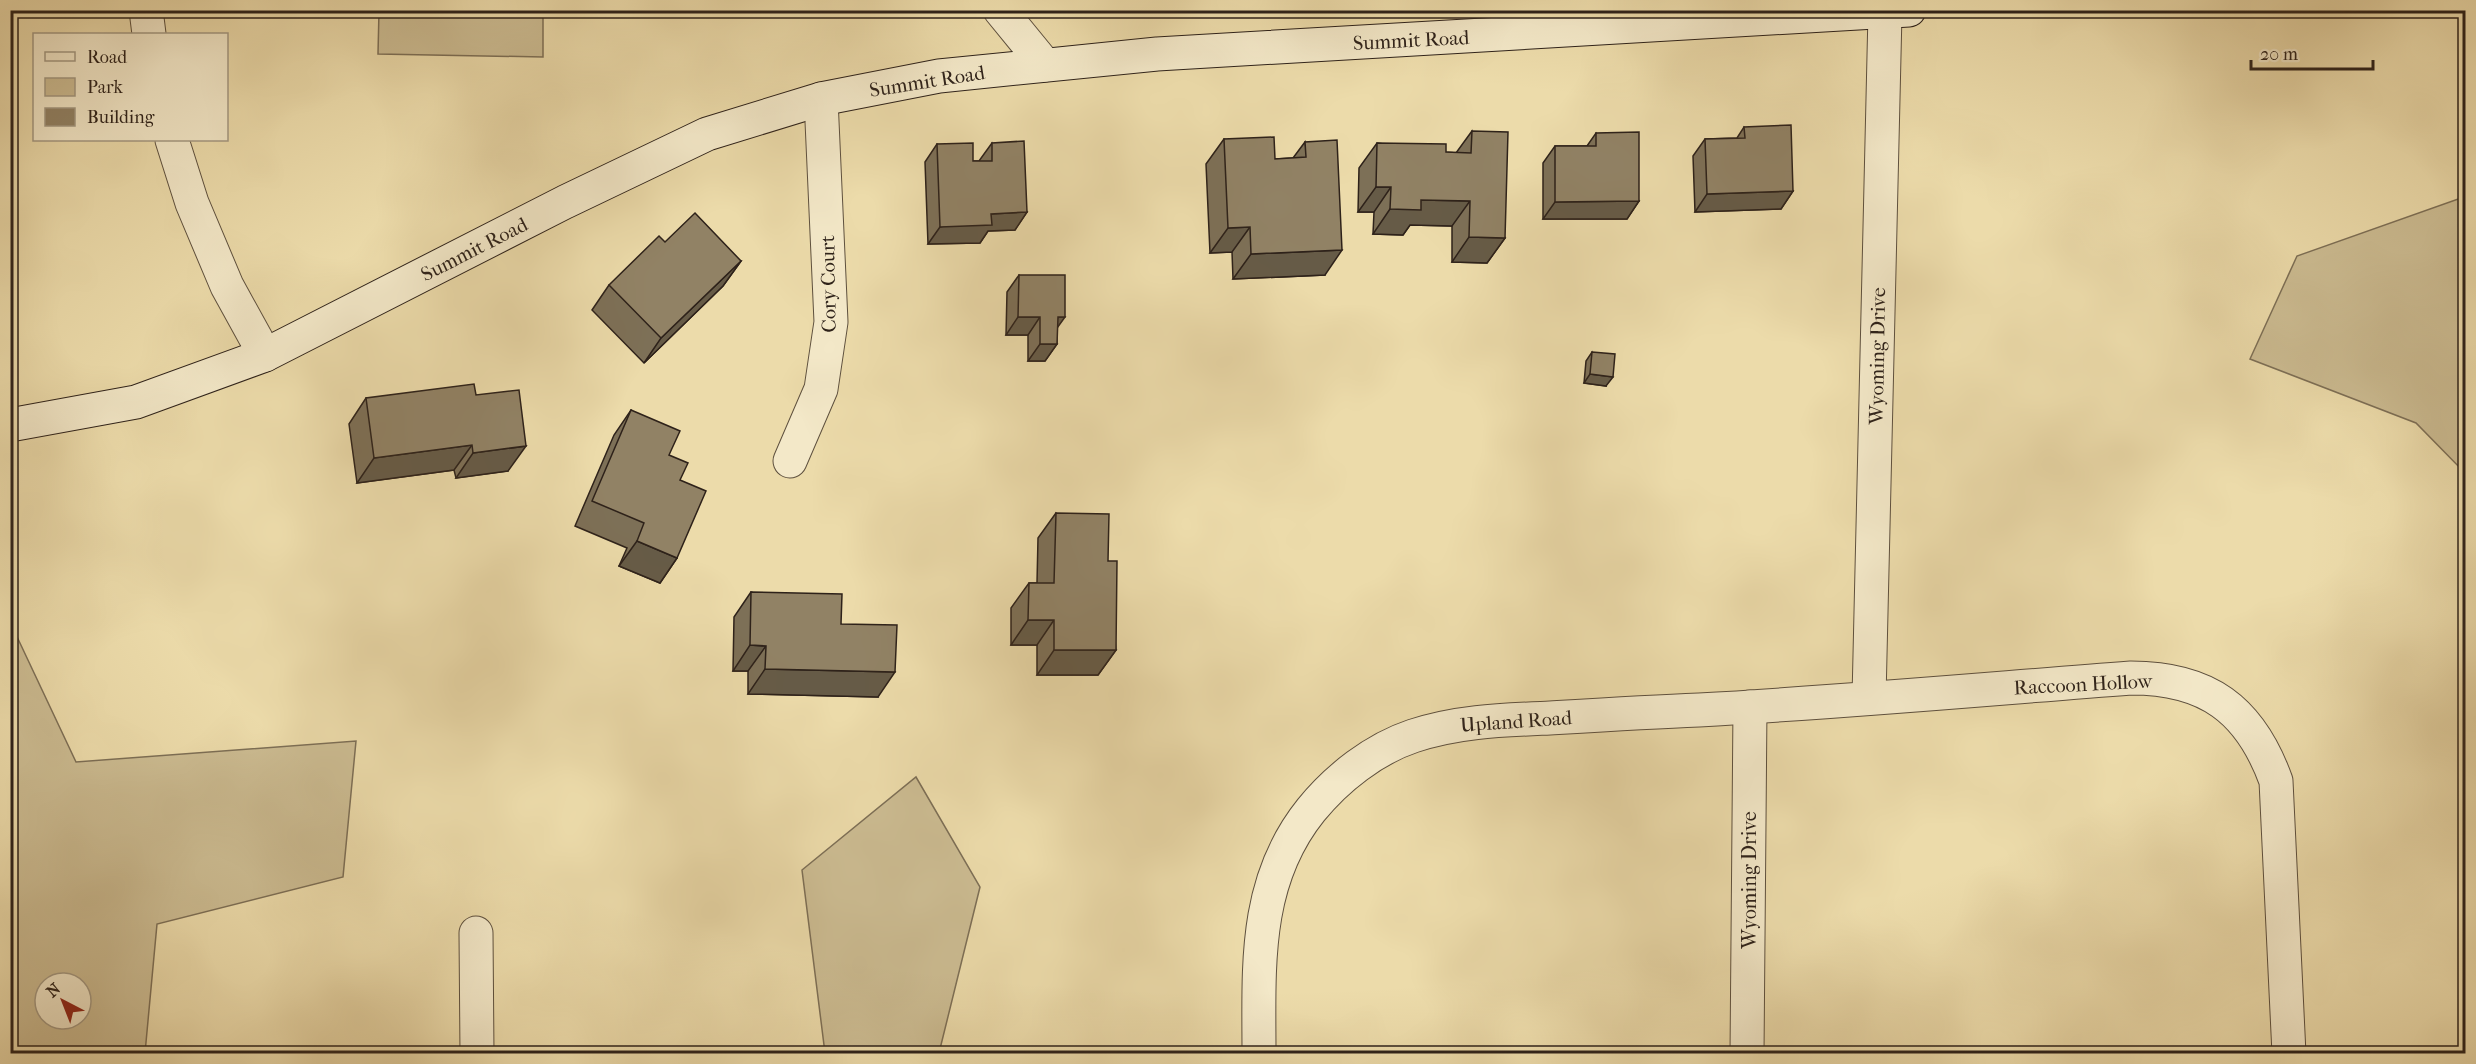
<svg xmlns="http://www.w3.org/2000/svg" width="2476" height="1064" font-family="'IM FELL French Canon',serif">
<rect width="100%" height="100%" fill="#ecdbaa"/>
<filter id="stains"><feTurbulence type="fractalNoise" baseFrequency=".00333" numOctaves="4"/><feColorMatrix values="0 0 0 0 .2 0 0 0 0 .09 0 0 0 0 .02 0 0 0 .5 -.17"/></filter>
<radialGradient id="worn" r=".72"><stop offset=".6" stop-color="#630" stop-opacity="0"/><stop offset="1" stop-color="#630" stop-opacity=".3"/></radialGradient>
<!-- green -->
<g fill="#ccbc92" stroke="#7d6f56" stroke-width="1.5" fill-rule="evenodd">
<path d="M379,11h164v46l-165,-3z"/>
<path d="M2461,198h4v275l-49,-50 -166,-64 47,-103z"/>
<path d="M11,624l65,138 280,-21 -13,136 -186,47 -12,129h-134zM45,983h36v36h-36z"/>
<path d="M916,777l64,110 -41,166h-114l-23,-183z"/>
</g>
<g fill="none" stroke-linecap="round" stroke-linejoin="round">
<!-- minor casing -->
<g stroke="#5e503e" stroke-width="35">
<g id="minor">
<path d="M146,10l3,24"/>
<path d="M1000,10l45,55"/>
<path d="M172,140l20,63 35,83 38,69"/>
<path d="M790,461l31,-72 10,-67 -10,-223"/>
<path d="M1869,698l16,-685"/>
<path d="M476,933l1,121"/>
<path d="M1259,1054c0,-87 -6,-172 52,-244 26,-32 63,-61 102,-74 45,-15 90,-16 137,-18 50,-3 99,-6 149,-8 144,-8 288,-21 432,-32 76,0 119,31 145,103l13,273"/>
<path d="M1747,1054l3,-347"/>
</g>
</g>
<!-- secondary casing -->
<g stroke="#2e221a" stroke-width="35">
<path id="secondary" d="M10,425l126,-23 129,-47 300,-153 142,-68 114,-35 118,-23 218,-22 752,-44"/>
</g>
<!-- minor -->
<use href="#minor" stroke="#f3e8c8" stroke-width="33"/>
<!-- secondary -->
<use href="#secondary" stroke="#f3e8c8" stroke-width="33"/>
</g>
<!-- wall -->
<g fill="#7d7057" stroke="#2e221a" stroke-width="1.5">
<path d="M1744,127l49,64 -12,18 -86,3 -2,-56 12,-17 32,-1z"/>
<path d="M1472,131l33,107 -18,25 -35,-1v-36l-42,-1 -7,10 -30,-1 1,-22h-16l1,-44 18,-25 69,9 10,1z"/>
<path d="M1596,133l43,68 -12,18h-84v-56l12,-17h32z"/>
<path d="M1224,139l51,20 18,-1 12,-16 20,133 -92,4 -1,-27 -22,1 -4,-89z"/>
<path d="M992,143l35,69 -12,18 -27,1 -8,12 -52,1 -3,-82 12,-18 36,17h6z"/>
<path d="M741,261l-18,25 -79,77 -52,-53 17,-25z"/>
<path d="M1019,275l38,52v17l-12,17h-17v-26h-22l1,-43z"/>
<path d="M1592,352l14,34 -22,-3 2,-22z"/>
<path d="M476,395l32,76 -52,7 -2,-8 -97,13 -8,-59 17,-26z"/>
<path d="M631,410l49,70 -3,78 -17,25 -41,-17 8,-18 -52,-22 39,-91z"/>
<path d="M1056,513l52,48 8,89 -18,25h-61v-30h-26v-37l18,-25h8l1,-45z"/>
<path d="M751,592l90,32 37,73 -130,-3v-23h-15l1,-54z"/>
</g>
<!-- shaded-wall -->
<g fill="#665b47" stroke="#2e221a" stroke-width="1.5">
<path d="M1376,187h15l-17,25h-16z"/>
<path d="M1793,191l-12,18 -86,3 12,-18z"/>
<path d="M1421,200l49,1 -18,25 -42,-1 -7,10 -30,-1 17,-25z"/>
<path d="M1639,201l-12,18h-84l12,-17z"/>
<path d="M1027,212l-12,18 -27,1 -8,12 -52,1 12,-17 51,-13z"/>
<path d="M1250,227l-18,25 -22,1 18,-25z"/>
<path d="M1469,237l36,1 -18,25 -35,-1z"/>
<path d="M1342,250l-17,25 -92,4 18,-25z"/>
<path d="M741,261l-18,25 -79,77 17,-25z"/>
<path d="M1018,317h22l-12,18h-22z"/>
<path d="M1058,317h7l-13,18z"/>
<path d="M1040,344h17l-12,17h-17z"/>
<path d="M1590,374l23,3 -7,9 -22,-3z"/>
<path d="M472,445l-18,25 -97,13 17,-25z"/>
<path d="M526,446l-18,25 -52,7 17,-25z"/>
<path d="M637,541l40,17 -17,25 -41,-17z"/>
<path d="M1028,620h26l-17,25h-26z"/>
<path d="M750,645l16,1 -18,25h-15z"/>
<path d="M1054,650h62l-18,25h-61z"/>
<path d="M765,669l130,3 -17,25 -130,-3z"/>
</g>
<!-- building -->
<g fill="#918265" stroke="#2e221a" stroke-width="1.5">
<path d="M1791,125l2,66 -86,3 -2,-55 40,-1 -1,-11z"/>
<path d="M1472,131l36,1 -3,106 -36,-1 1,-36 -49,-1v10l-31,-1 1,-22h-15l1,-44 69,1v8l25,1z"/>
<path d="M1639,132v69l-84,1v-56h41v-13z"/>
<path d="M1274,137l1,22 31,-2 -1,-15 32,-2 5,110 -91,4 -1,-27 -22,1 -4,-89z"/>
<path d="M1024,141l3,71 -36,2 1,11 -52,2 -3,-83 36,-1v18h19v-18z"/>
<path d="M695,213l46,48 -80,77 -52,-53 50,-49 6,6z"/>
<path d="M1019,275h46v42h-7l-1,27h-17v-27h-22z"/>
<path d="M1592,352l23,2 -2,23 -23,-3z"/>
<path d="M474,384l2,11 43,-5 7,56 -53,7 -1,-8 -98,13 -8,-60z"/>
<path d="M631,410l49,21 -11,24 19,8 -8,17 26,11 -29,67 -40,-17 7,-18 -52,-22z"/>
<path d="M1056,513l53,1 -1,47h9l-1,89h-62v-30h-26l1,-37h25z"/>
<path d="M751,592l91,2 -1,30 56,1 -2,47 -130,-3 1,-23 -16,-1z"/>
</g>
<g text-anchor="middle" stroke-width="5" stroke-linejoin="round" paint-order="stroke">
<!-- street labels -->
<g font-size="20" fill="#2e221a" stroke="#f3e8c8">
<text transform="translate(1411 40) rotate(-3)" y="7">Summit Road</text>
<text transform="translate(927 81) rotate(-9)" y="7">Summit Road</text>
<text transform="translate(474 249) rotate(-27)" y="7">Summit Road</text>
<text transform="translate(828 284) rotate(-91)" y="7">Cory Court</text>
<text transform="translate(1877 356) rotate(-89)" y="7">Wyoming Drive</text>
<text transform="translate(2083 684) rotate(-3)" y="7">Raccoon Hollow</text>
<text transform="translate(1516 721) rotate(-4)" y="7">Upland Road</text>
<text transform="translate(1749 880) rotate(-90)" y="7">Wyoming Drive</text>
</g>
</g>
<!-- margin -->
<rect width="2476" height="1064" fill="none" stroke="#ecdbaa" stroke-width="36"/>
<rect x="12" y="12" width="2452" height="1040" fill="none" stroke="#2e221a" stroke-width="3"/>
<rect x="18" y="18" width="2440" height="1028" fill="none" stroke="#2e221a" stroke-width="1.5"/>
<!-- legend -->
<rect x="33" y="33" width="195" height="108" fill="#f3e8c8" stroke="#a49982" stroke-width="1.5"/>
<rect x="45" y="52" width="30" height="9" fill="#f3e8c8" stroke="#a49982" stroke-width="1.5"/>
<text x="87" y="63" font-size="18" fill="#2e221a">Road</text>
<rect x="45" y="78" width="30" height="18" fill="#ccbc92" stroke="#a49982" stroke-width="1.5"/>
<text x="87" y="93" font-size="18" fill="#2e221a">Park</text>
<rect x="45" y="108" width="30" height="18" fill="#918265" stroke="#a49982" stroke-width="1.5"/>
<text x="87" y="123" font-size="18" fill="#2e221a">Building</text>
<!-- north arrow -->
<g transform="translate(63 1001) rotate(318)"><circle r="28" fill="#f3e8c8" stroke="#a49982" stroke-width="1.5"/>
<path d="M0-4.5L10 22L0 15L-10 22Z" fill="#8f2418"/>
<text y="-9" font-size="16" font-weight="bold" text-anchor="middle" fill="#2e221a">N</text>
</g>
<!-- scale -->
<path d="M2251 60v9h122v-9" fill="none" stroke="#2e221a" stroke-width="3"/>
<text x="2260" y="60" font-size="18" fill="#2e221a" stroke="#f3e8c8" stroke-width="4.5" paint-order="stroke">20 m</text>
<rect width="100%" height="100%" filter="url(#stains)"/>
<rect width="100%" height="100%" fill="url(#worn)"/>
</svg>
